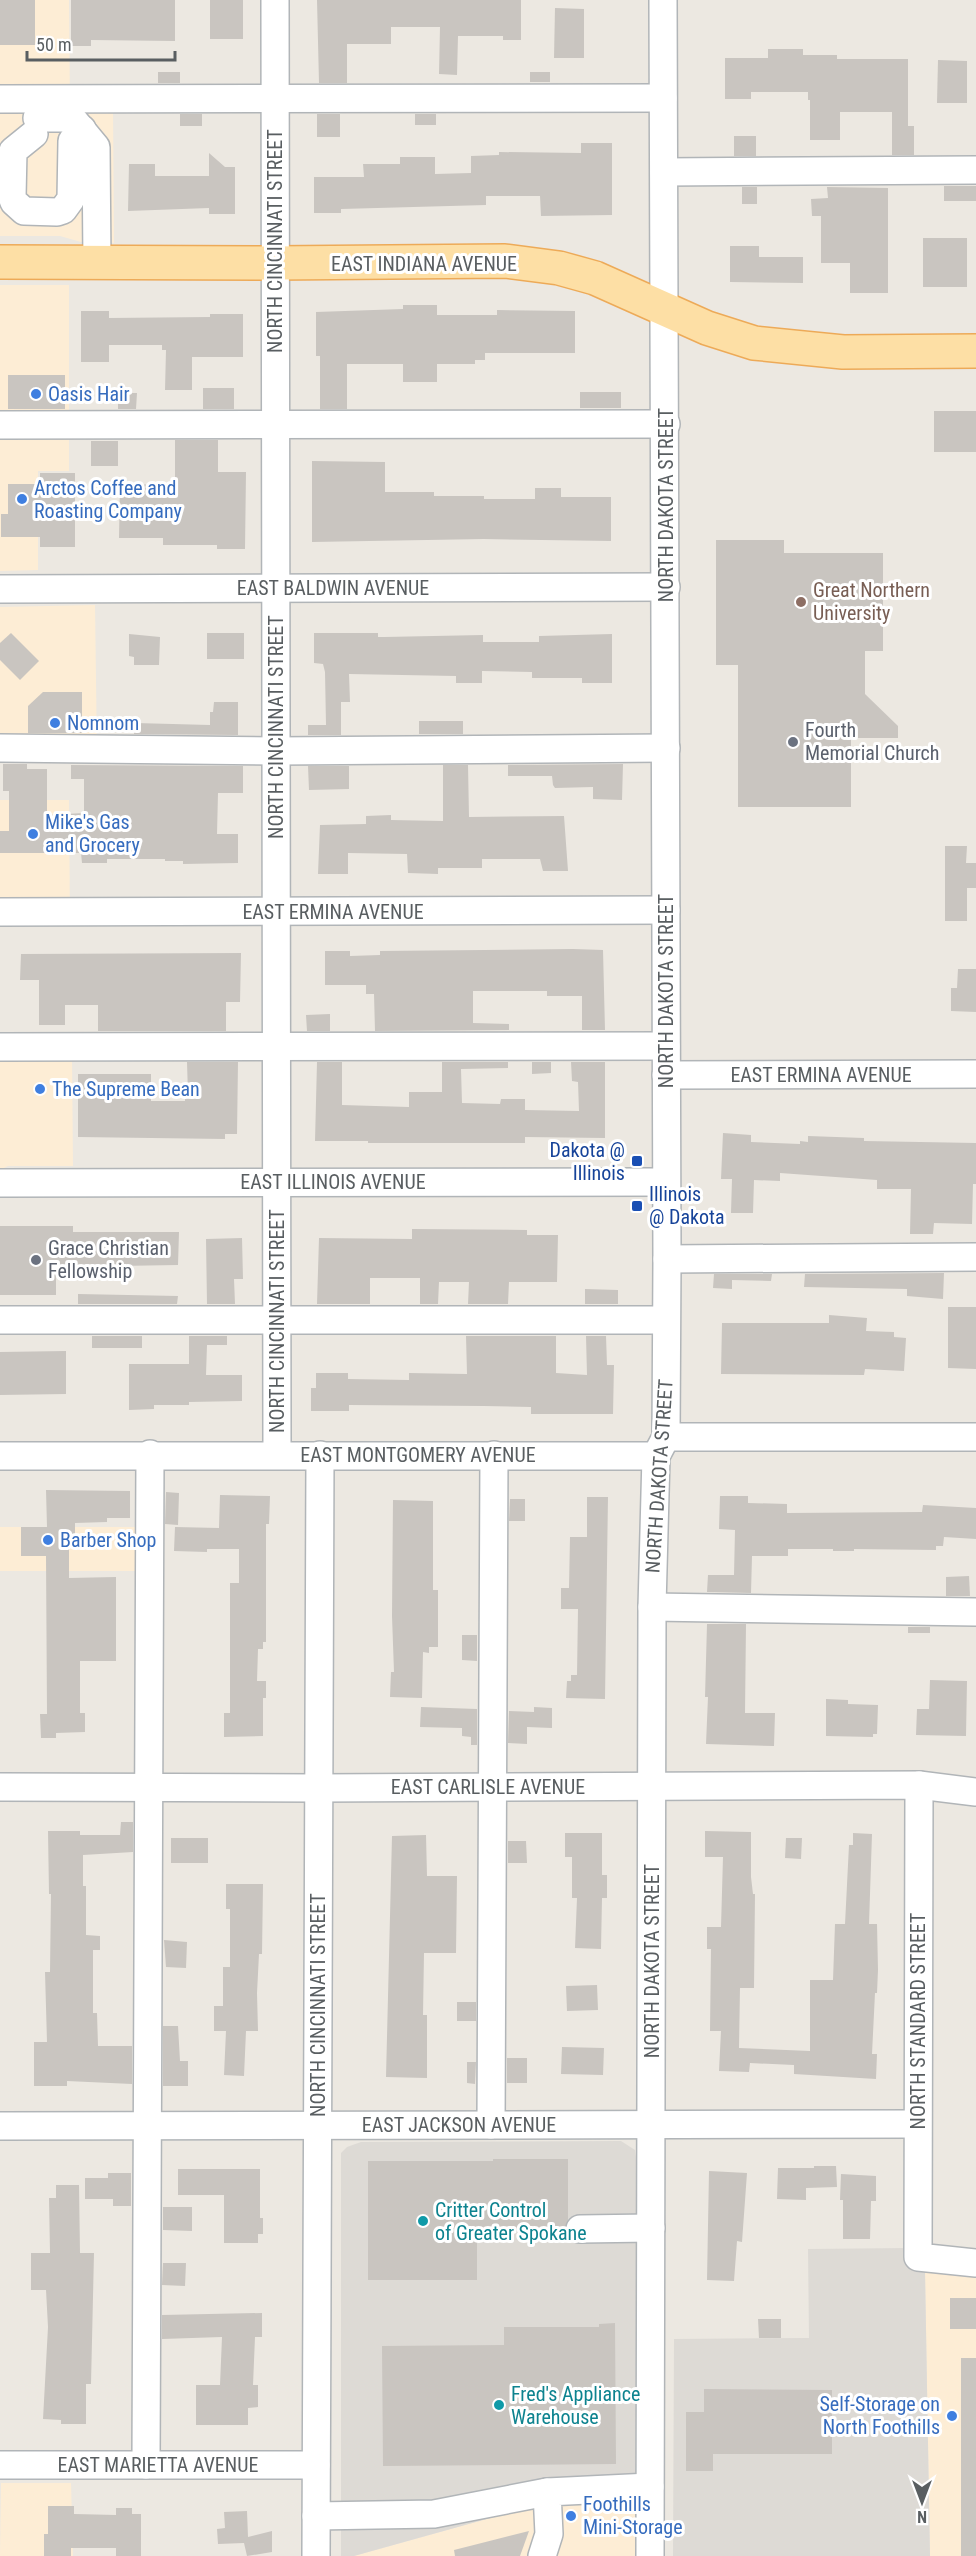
<svg xmlns="http://www.w3.org/2000/svg" width="976" height="2556" font-family="'Roboto Condensed',sans-serif">
<rect width="100%" height="100%" fill="#ece8e1"/>
<!-- commercial -->
<g fill="#fdedd5">
<path d="M0,0h69l1,107 43,1 1,135 -33,-1 -21,-6h-60z"/>
<path d="M0,285h69v186h-31v99l-38,1z"/>
<path d="M95,605l2,151h-97v-149z"/>
<path d="M0,800h69l1,126h-70z"/>
<path d="M72,1055l1,111h-65l-8,4v-114z"/>
<path d="M0,1527h159l1,44h-160z"/>
<path d="M925,2271l51,6v279h-46z"/>
<path d="M644,2475l-1,81h-289z"/>
<path d="M1,2483h70l2,73h-73z"/>
</g>
<!-- industrial -->
<g fill="#dddad5">
<path d="M621,2141l14,9 1,8 8,317 -290,81h-13v-403l6,-6 14,-5z"/>
<path d="M906,2248l6,16 13,7 5,285h-257l1,-217 135,-1 -1,-89z"/>
</g>
<!-- building -->
<g fill="#c9c5c0">
<rect x="0" y="0" width="35" height="45"/>
<path d="M71,0h104v41l-84,-1v6h-20z"/>
<rect x="210" y="0" width="33" height="39"/>
<path d="M317,0h204v40h-18v-4h-45l-1,39 -18,-1 1,-47h-49v17h-44v39h-28z"/>
<path d="M555,8l29,1v49h-30z"/>
<path d="M768,49h35v6h34v4h71v67h6v29h-22v-43h-52v28h-30v-40h-2v-8h-57v7h-26v-41h43z"/>
<path d="M938,60l29,1v42h-30z"/>
<rect x="158" y="72" width="22" height="11"/>
<rect x="530" y="72" width="20" height="10"/>
<rect x="180" y="114" width="22" height="12"/>
<rect x="317" y="114" width="23" height="23"/>
<rect x="415" y="114" width="21" height="11"/>
<rect x="734" y="136" width="22" height="20"/>
<path d="M581,143h31v72l-71,1 -1,-20h-54v9l-145,4v4h-27v-36h50l-1,-13h37v-7h35v17l36,-1v-17l28,-1v-3l82,1z"/>
<path d="M209,153l16,14h10v47h-26v-6l-81,3 1,-47h26v12h54z"/>
<rect x="944" y="186" width="32" height="15"/>
<rect x="742" y="187" width="15" height="17"/>
<path d="M827,187l61,1v105h-38v-30h-29v-47h-9l-1,-17 17,-1z"/>
<rect x="923" y="238" width="44" height="49"/>
<path d="M730,246h29v11h44v26l-73,-1z"/>
<path d="M403,305h34v10h60v-5l78,1v42h-90v7h-10v4h-38v18h-34v-18h-56v45h-27v-53h-4v-44l87,-3z"/>
<path d="M81,311h28v7l101,-1v-3h33v43h-51v33h-27l1,-40h-4v-5h-53v17h-28z"/>
<rect x="8" y="375" width="57" height="34"/>
<rect x="203" y="388" width="31" height="21"/>
<rect x="580" y="392" width="41" height="16"/>
<path d="M118,393h19l-1,16h-18z"/>
<rect x="934" y="411" width="42" height="41"/>
<path d="M175,440h43v32h28l-1,77h-28v-4h-54v-7h-44l1,-54 55,1z"/>
<rect x="91" y="441" width="27" height="25"/>
<path d="M312,461l73,1v30h49v4h50v3h51v-11h26v9h50v44l-127,-2 -172,3z"/>
<path d="M40,473h35v74h-35v-10h-39v-23h7v-30h32z"/>
<path d="M716,540h68v13h99v98h-18v43l33,32v12h-47v69h-113v-142h-22z"/>
<path d="M11,633l28,28 -19,19 -20,-20v-17z"/>
<rect x="207" y="633" width="37" height="26"/>
<path d="M314,633h64v4h6l99,-2v7h56v-6l73,-2v49h-30v-5h-50v-6l-50,-1v12h-26v-7l-107,-2 1,28h-9v33h-33v-10h18l-1,-53 -2,-8 -9,-1z"/>
<path d="M129,634l31,3 -1,28h-25v-8l-5,-1z"/>
<path d="M43,692h39v41h-54v-27z"/>
<path d="M214,702h24v33l-104,-1 1,-11 75,2v-13h3z"/>
<rect x="419" y="721" width="44" height="13"/>
<path d="M3,764h24v5h20v46l37,-2v-34h-13v-14l172,1v27h-25l-1,41h21v29l-55,1v-3h-18v-2h-58v4h-25l-1,-10h-81v-22h9v-40h-6z"/>
<path d="M623,764l-1,36 -29,-1v-12l-38,1 -2,-3 -1,-9h-44v-11z"/>
<path d="M443,765h25l1,52 95,-1 4,55h-25l-3,-12h-58v9h-44v6l-30,-1 -1,-19 -59,-1v21h-30l2,-49 46,-1v-8l25,-1v5l52,1z"/>
<path d="M308,766h41v23l-40,1z"/>
<path d="M945,846h22l-1,17h10v25h-9v33h-22z"/>
<path d="M573,949l30,1 2,80h-23v-34h-35v-5h-74v32l36,1v6l-134,1 -1,-37h-8v-9h-41v-34h25v5l30,-1v-4z"/>
<path d="M241,953l-1,49h-14v29h-128v-26h-33v20h-26v-45h-19l1,-26z"/>
<path d="M958,969h18v43l-25,-1v-23h6z"/>
<path d="M330,1014v17h-23l-1,-16z"/>
<path d="M187,1062h51l-1,72h-12v5l-147,-2v-63h73v27h34v-6h3z"/>
<path d="M317,1062h25v43l67,2v-15h33v-30h66v6l-47,1 1,34 38,1 1,-5h24v11l54,1 -1,-29 -6,-1 -1,-19h34v76l-80,-1v6h-157v-2h-53z"/>
<path d="M532,1062h19v11l-19,1z"/>
<path d="M723,1133l28,2v7l49,2v-3l8,1v-6l56,2v3l112,2v41h-3l-1,40 -38,-1 -1,11h-23l1,-45h-34v-9l-97,-7v8l-26,-1 -1,33h-22l1,-34h-11z"/>
<path d="M0,1226h73v6h106l-1,33 -122,2v28h-56z"/>
<path d="M412,1229l115,1v5h31l-1,47h-48l-1,22h-40l1,-22h-30l-1,22h-18v-26h-50v26h-53l2,-66 93,1z"/>
<path d="M242,1238l1,41h-9l1,25h-28l-1,-65z"/>
<path d="M944,1273l-1,26 -36,-3v-7l-103,-2 1,-13z"/>
<path d="M714,1274h58l-1,7 -39,-1v9l-19,-1z"/>
<path d="M585,1289l33,1v14h-33z"/>
<path d="M78,1294l100,2 -1,8h-99z"/>
<path d="M948,1307h28v62l-28,-1z"/>
<path d="M829,1315l38,3 -1,13 28,1v5l12,1 -2,33 -39,-2 -1,6 -143,-1 1,-51h107z"/>
<rect x="92" y="1336" width="50" height="12"/>
<path d="M189,1336h38v9h-20l-1,30h36v26l-53,1v3h-35v4l-25,1v-46h60z"/>
<path d="M466,1336h90v37l31,2 -1,-39h20l1,29h7l-1,49h-82v-7l-47,-1 -135,-1v6h-38v-23h5v-15h32v6l61,1v-7l58,1z"/>
<path d="M66,1351v43l-66,1v-43z"/>
<path d="M46,1490l84,1v27h-23v4l-32,1v22h-6v33l47,-1v84h-36v52h5v19l-29,1v5h-15l-1,-24h7l-1,-158h-25v-29h26z"/>
<path d="M166,1492l13,1 -1,32 -13,-1z"/>
<path d="M220,1495l50,1 -1,28h-3v118h-3v7h-5l-1,32h9v17h-3v38l-39,1v-24h6v-130h9v-34h-32v3l-33,-1 1,-24 44,1z"/>
<path d="M720,1496h28v7l39,1v9l135,-1 1,-7 53,3v31l-32,-2 -1,9h-7v4l-82,-1v2h-21v-2h-45v7h-36l-1,37 -44,-1 1,-17h26l1,-45 -16,-1z"/>
<path d="M587,1497h21l-3,202 -39,-1 1,-17h4v-6h6l1,-66h-17v-21h8l1,-51h17z"/>
<path d="M510,1499h15v22h-16z"/>
<path d="M393,1500l40,1v89h5v57h-9v6l-6,-1 -1,46 -32,-1 1,-25h3l-2,-56z"/>
<path d="M969,1576l1,20h-24v-19z"/>
<path d="M707,1624h39l-1,89h30l-1,33 -68,-2 2,-47h-3z"/>
<rect x="908" y="1627" width="22" height="6"/>
<path d="M462,1635h15v26l-15,-1z"/>
<path d="M930,1680l37,1 -1,55 -50,-1 1,-26h12z"/>
<path d="M826,1699l22,1v4l30,1 -1,29h-4v3l-47,-1z"/>
<path d="M421,1707l56,2v36h-6v-8l-9,-1v-8l-42,-1z"/>
<path d="M534,1707l18,1v20l-25,-1v17l-19,-1 1,-32 25,1z"/>
<path d="M121,1822h12v30l-50,3v31h3v49l14,1v14h-7v63h4l1,33h34v38l-65,-3v5h-33v-44h13l-2,-70h5l1,-78h-2l-1,-63h32v4h40z"/>
<path d="M705,1831l46,1v45l2,17h2l-1,94h-14l-1,60 71,3v-71h23l2,-56h10l4,-79h4v-12l19,1 -3,90h8l1,46 -1,23h-2l-3,61h5l-1,25 -82,-5v-9l-44,-2 -1,9 -30,-1 2,-40h-11l1,-82h-4v-22h14l2,-70h-18z"/>
<path d="M565,1833h37v42h5v23h-5l-1,51 -26,-1 2,-50h-5v-41h-7z"/>
<path d="M426,1835l1,41h30l-1,77h-32l-1,62h4v63l-41,-1 6,-241z"/>
<rect x="171" y="1838" width="37" height="25"/>
<path d="M786,1838h16l-1,21 -16,-1z"/>
<path d="M508,1841h18l1,22h-19z"/>
<path d="M226,1884h37l-1,70h-3l-2,39 1,38h-12l-2,45 -20,-1 2,-44h-12v-25h9v-39h7v-58h-4z"/>
<path d="M164,1940l23,2 -1,26 -20,-1z"/>
<path d="M597,1985l1,25 -31,1 -1,-25z"/>
<rect x="457" y="2002" width="19" height="19"/>
<path d="M163,2026h15l2,35h8v25h-25z"/>
<path d="M562,2047l42,1 -1,27 -42,-1z"/>
<rect x="507" y="2058" width="20" height="25"/>
<path d="M467,2062h9l-1,22 -8,-1z"/>
<path d="M493,2159h75v61l-3,12h-88v48h-109v-119h125z"/>
<path d="M814,2166h22l1,21 -31,1v12l-29,-1 1,-31h36z"/>
<path d="M178,2169h82v49h3v16h-5v9h-34v-48h-46z"/>
<path d="M709,2171l38,2 -5,69 -5,-1 -3,40 -27,-1z"/>
<path d="M108,2173h23v33h-18v-7h-28v-21h23z"/>
<path d="M841,2174l35,2v25h-5l-1,38h-27v-39h-3z"/>
<path d="M56,2185h23l1,68h14l-3,131h-5v40h-25v-4l-18,-1 5,-92 -2,-37h-15v-37h19l-1,-55h7z"/>
<path d="M163,2207h29v24l-29,-1z"/>
<path d="M163,2263h23l-1,23 -23,-1z"/>
<rect x="950" y="2298" width="26" height="31"/>
<path d="M262,2313v24h-7l-2,48h5v22l-10,1v17h-52v-40h24l2,-48 -60,2v-24z"/>
<path d="M758,2319h23v19h-22z"/>
<path d="M615,2323l1,141 -233,2 -1,-120 122,-1v-18h95v-3z"/>
<rect x="961" y="2358" width="15" height="198"/>
<path d="M704,2389l128,1v64h-119v17h-27v-59h18z"/>
<path d="M48,2506h26v8l42,1v-7h16v6h9v42h-25v-8h-45v8h-27v-22h4z"/>
<path d="M247,2511l1,26 24,-6v21l-25,4 -3,-13 -26,1 -1,-15 8,-1 -1,-16z"/>
<path d="M529,2531l-9,25h-65l-1,-6z"/>
</g>
<g fill="none" stroke-linecap="round" stroke-linejoin="round">
<!-- minor casing -->
<g stroke="#b1b5b8" stroke-width="30">
<g id="minor">
<path d="M275,0l2,1454"/>
<path d="M0,99l663,-1"/>
<path d="M37,118h35l24,29 1,115"/>
<path d="M34,134l-21,17 -1,46 2,5 10,9 33,1 6,-2 8,-11 1,-58 10,-12"/>
<path d="M664,172l312,-2"/>
<path d="M0,425l666,-1"/>
<path d="M0,589l666,-2"/>
<path d="M0,748l276,3 390,-3"/>
<path d="M0,912l666,-2"/>
<path d="M0,1047l666,-1"/>
<path d="M666,1075l310,-1"/>
<path d="M0,1183l666,-1"/>
<path d="M667,1259l309,-2"/>
<path d="M0,1320h666"/>
<path d="M666,1437h310"/>
<path d="M0,1456h656"/>
<path d="M652,1607l324,5"/>
<path d="M919,1785l-1,472 58,6"/>
<path d="M0,1787l319,1 600,-3 57,7"/>
<path d="M491,2125l3,-670"/>
<path d="M0,2126l917,-2"/>
<path d="M580,2229l71,-1"/>
<path d="M0,2465h316"/>
<path d="M146,2465l4,-1011"/>
<path d="M316,2516l118,-2 113,-22"/>
<path d="M316,2556l4,-1101"/>
<path d="M542,2556l7,-22 -2,-42 103,-5"/>
<path d="M650,2556l2,-949 4,-151 10,-19 1,-178 -4,-1259"/>
</g>
</g>
<!-- major casing -->
<g stroke="#edaa58" stroke-width="36">
<path id="major" d="M0,262l275,1 230,-2 54,7 36,10 112,50 47,15 89,9 133,-1"/>
</g>
<!-- minor -->
<use href="#minor" stroke="#fff" stroke-width="27"/>
<!-- major -->
<use href="#major" stroke="#fddfa5" stroke-width="33"/>
</g>
<!-- markers -->
<g fill="#3f7fe0" stroke="#fff" stroke-width="2">
<circle cx="36" cy="394" r="6"/>
<circle cx="22" cy="499" r="6"/>
<circle cx="55" cy="723" r="6"/>
<circle cx="33" cy="834" r="6"/>
<circle cx="40" cy="1089" r="6"/>
<circle cx="48" cy="1540" r="6"/>
<circle cx="952" cy="2416" r="6"/>
<circle cx="571" cy="2516" r="6"/>
</g>
<circle fill="#8d6e63" stroke="#fff" stroke-width="2" cx="801" cy="602" r="6"/>
<g fill="#6b7280" stroke="#fff" stroke-width="2">
<circle cx="793" cy="742" r="6"/>
<circle cx="36" cy="1260" r="6"/>
</g>
<g fill="#1a4fb4" stroke="#fff" stroke-width="2">
<rect x="631" y="1155" width="12" height="12" rx="3"/>
<rect x="631" y="1200" width="12" height="12" rx="3"/>
</g>
<g fill="#0f9aa8" stroke="#fff" stroke-width="2">
<circle cx="423" cy="2221" r="6"/>
<circle cx="499" cy="2405" r="6"/>
</g>
<g text-anchor="middle" stroke-width="6" stroke-linejoin="round" paint-order="stroke">
<!-- street labels -->
<g font-size="20" fill="#595e61" stroke="#fff">
<text transform="translate(275 241) rotate(-90)" y="7">NORTH CINCINNATI STREET</text>
<text x="424" y="271">EAST INDIANA AVENUE</text>
<text transform="translate(666 505) rotate(-90)" y="7">NORTH DAKOTA STREET</text>
<text x="333" y="595">EAST BALDWIN AVENUE</text>
<text transform="translate(276 727) rotate(-90)" y="7">NORTH CINCINNATI STREET</text>
<text x="333" y="919">EAST ERMINA AVENUE</text>
<text transform="translate(666 991) rotate(-90)" y="7">NORTH DAKOTA STREET</text>
<text x="821" y="1082">EAST ERMINA AVENUE</text>
<text x="333" y="1189">EAST ILLINOIS AVENUE</text>
<text transform="translate(277 1321) rotate(-90)" y="7">NORTH CINCINNATI STREET</text>
<text x="418" y="1462">EAST MONTGOMERY AVENUE</text>
<text transform="translate(659 1476) rotate(-86)" y="7">NORTH DAKOTA STREET</text>
<text x="488" y="1794">EAST CARLISLE AVENUE</text>
<text transform="translate(652 1961) rotate(-90)" y="7">NORTH DAKOTA STREET</text>
<text transform="translate(318 2005) rotate(-90)" y="7">NORTH CINCINNATI STREET</text>
<text transform="translate(918 2021) rotate(-90)" y="7">NORTH STANDARD STREET</text>
<text x="459" y="2132">EAST JACKSON AVENUE</text>
<text x="158" y="2472">EAST MARIETTA AVENUE</text>
</g>
<!-- shop labels -->
<g font-size="20" fill="#366cbe" stroke="#fff" text-anchor="start">
<text x="48" y="401">Oasis Hair</text>
<text x="34" y="495">Arctos Coffee and<tspan x="34" dy="23">Roasting Company</tspan></text>
<text x="67" y="730">Nomnom</text>
<text x="45" y="829">Mike's Gas<tspan x="45" dy="23">and Grocery</tspan></text>
<text x="52" y="1096">The Supreme Bean</text>
<text x="60" y="1547">Barber Shop</text>
<text x="940" y="2411" text-anchor="end">Self-Storage on<tspan x="940" dy="23">North Foothills</tspan></text>
<text x="583" y="2511">Foothills<tspan x="583" dy="23">Mini-Storage</tspan></text>
</g>
<!-- education labels -->
<g font-size="20" fill="#785e54" stroke="#fff" text-anchor="start">
<text x="813" y="597">Great Northern<tspan x="813" dy="23">University</tspan></text>
</g>
<!-- worship labels -->
<g font-size="20" fill="#5b616d" stroke="#fff" text-anchor="start">
<text x="805" y="737">Fourth<tspan x="805" dy="23">Memorial Church</tspan></text>
<text x="48" y="1255">Grace Christian<tspan x="48" dy="23">Fellowship</tspan></text>
</g>
<!-- transit labels -->
<g font-size="20" fill="#164399" stroke="#fff" text-anchor="end">
<text x="625" y="1157">Dakota @<tspan x="625" dy="23">Illinois</tspan></text>
<text x="649" y="1201" text-anchor="start">Illinois<tspan x="649" dy="23">@ Dakota</tspan></text>
</g>
<!-- culture labels -->
<g font-size="20" fill="#0d838f" stroke="#fff" text-anchor="start">
<text x="435" y="2217">Critter Control<tspan x="435" dy="23">of Greater Spokane</tspan></text>
<text x="511" y="2401">Fred's Appliance<tspan x="511" dy="23">Warehouse</tspan></text>
</g>
</g>
<!-- north arrow -->
<g transform="translate(922 2502) rotate(180)" stroke="#ffffff" stroke-width="4.5" paint-order="stroke">
<path d="M0-4.5L10 22L0 15L-10 22Z" fill="#595e61"/>
<text y="-9" font-size="16" font-weight="bold" text-anchor="middle" fill="#595e61">N</text>
</g>
<!-- scale -->
<path d="M27 51v9h148v-9" fill="none" stroke="#595e61" stroke-width="3"/>
<text x="36" y="51" font-size="18" fill="#595e61" stroke="#ffffff" stroke-width="4.5" paint-order="stroke">50 m</text>
</svg>
